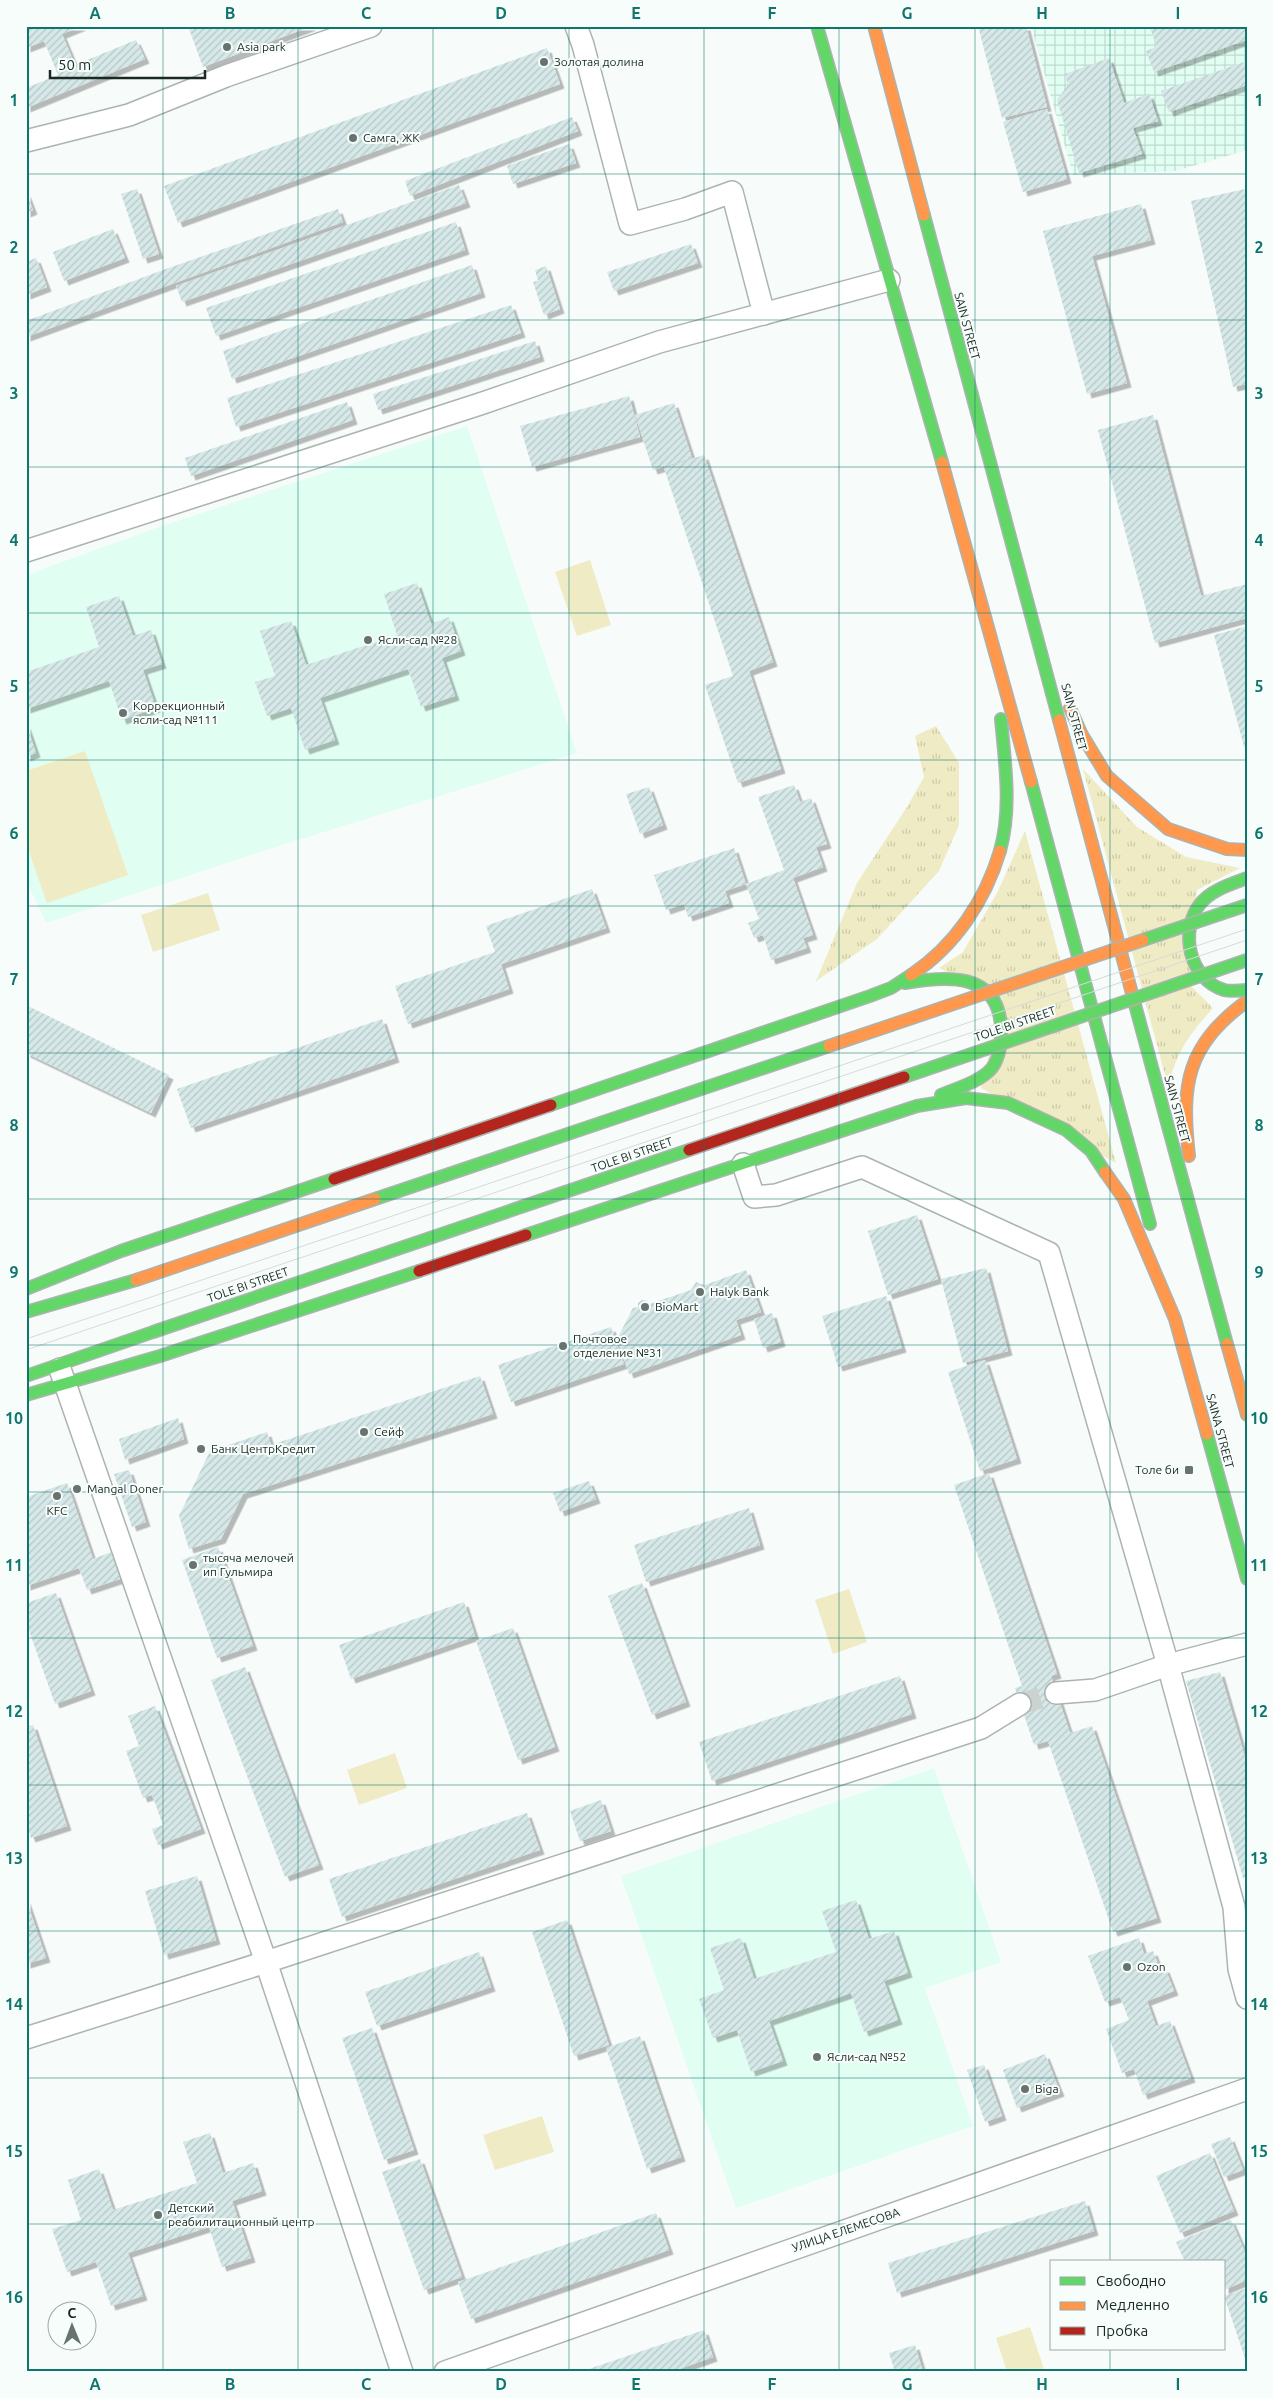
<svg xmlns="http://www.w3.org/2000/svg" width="1273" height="2398" font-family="Ubuntu,sans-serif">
<defs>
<pattern id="industrial-grid" width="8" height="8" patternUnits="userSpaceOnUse" patternTransform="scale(1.25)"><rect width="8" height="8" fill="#e1fef2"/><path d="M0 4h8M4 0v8" fill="none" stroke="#c0dacf"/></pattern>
<pattern id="grass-tufts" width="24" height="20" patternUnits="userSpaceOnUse" patternTransform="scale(1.25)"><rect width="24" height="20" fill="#efebc4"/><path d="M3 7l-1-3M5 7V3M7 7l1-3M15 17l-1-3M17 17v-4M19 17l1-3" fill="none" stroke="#cccaa8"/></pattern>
<pattern id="building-hatch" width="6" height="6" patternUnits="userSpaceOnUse" patternTransform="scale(1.25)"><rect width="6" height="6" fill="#d6e8e8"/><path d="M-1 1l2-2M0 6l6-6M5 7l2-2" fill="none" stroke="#b7c7c7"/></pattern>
<filter id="shadow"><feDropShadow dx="4.5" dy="4.5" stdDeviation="0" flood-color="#0004"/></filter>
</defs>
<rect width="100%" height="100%" fill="#f7fcfa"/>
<!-- built -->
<g fill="#e1fef2">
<path d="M467,426l110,327 -314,98 -217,72 -20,-43v-305l136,-49z"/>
<path d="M934,1768l67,194 -76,26 48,138 -237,82 -115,-332z"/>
</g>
<!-- industrial -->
<path fill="url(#industrial-grid)" d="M1031,26h216v124l-71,21 -103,4z"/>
<!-- grass -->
<g fill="url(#grass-tufts)">
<path d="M936,726l23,37v62l-20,46 -62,68 -61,42 41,-98 50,-76 17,-30 -9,-41z"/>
<path d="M1083,769l54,58 49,30 54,11 -43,22 -7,95 23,23c-25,28 -35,42 -45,78z"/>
<path d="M1025,831l91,332 -135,-75 21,-89 -63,-31 24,-16 35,-61z"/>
</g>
<!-- pitch -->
<g fill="#efebc4">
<path d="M590,560l21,65 -34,11 -22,-64z"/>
<path d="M85,751l43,124 -81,28 -21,-60v-72z"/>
<path d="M208,893l12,37 -67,22 -12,-37z"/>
<path d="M849,1589l18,53 -34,12 -18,-54z"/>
<path d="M395,1753l12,35 -48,17 -12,-35z"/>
<path d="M542,2116l12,36 -59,18 -12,-35z"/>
<path d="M1030,2327l15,45h-38l-11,-34z"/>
</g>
<!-- building -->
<g fill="url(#building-hatch)" filter="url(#shadow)">
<path d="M26,26h56l-20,8 13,31 61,-25 9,19 -119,49v-20l32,-13 -14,-34 -18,7z"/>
<path d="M188,26h124l-109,41z"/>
<path d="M978,26h48l21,81 -45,11z"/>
<path d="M1155,26h92v14l-93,32 -8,-21 11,-4 -7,-19z"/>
<path d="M547,48l13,36 -382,139 -14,-37z"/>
<path d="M1109,58l15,45 25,-9 9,27 -25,7 9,26 -63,19 -22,-73 11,-15 -3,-11z"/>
<path d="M1247,61v24l-78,27 -8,-21z"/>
<path d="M1047,109l20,70 -44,13 -20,-70z"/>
<path d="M572,117l6,14 -168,65 -5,-15z"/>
<path d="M569,144l7,19 -63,21 -6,-18z"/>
<path d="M459,185l7,18 -284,99 -6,-16z"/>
<path d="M137,189l22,65 -16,5 -22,-65z"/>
<path d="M1245,189l2,195 -14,3 -42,-186z"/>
<path d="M26,192l7,18 -7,3z"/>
<path d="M1141,204l10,36 -59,16 35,127 -40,11 -44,-163z"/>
<path d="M338,209l5,13 -317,115v-16l137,-51z"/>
<path d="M456,222l9,28 -249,86 -10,-28z"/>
<path d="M113,229l12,29 -61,23 -11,-29z"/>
<path d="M691,244l7,19 -84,28 -7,-19z"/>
<path d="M36,258l11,29 -21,8v-33z"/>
<path d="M472,265l9,28 -249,86 -9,-28z"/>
<path d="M546,266l14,43 -16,6 -11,-33 5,-1 -3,-11z"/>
<path d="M511,305l10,28 -285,94 -9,-29z"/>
<path d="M535,341l5,16 -162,53 -5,-16z"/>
<path d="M629,396l11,41 -108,30 -12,-41z"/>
<path d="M347,402l6,18 -162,56 -6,-18z"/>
<path d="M674,403l18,55 -39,12 -18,-55z"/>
<path d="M1153,415l48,181 46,-12v34l-92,25 -57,-213z"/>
<path d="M704,455l69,207 -24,9 32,98 -43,14 -33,-98 28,-9 -69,-208z"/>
<path d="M417,583l14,41 18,-7 12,34 -19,7 13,38 -34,11 -13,-38 -88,29 15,42 -30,10 -14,-42 -24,8 -12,-34 20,-6 -15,-45 31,-10 15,44 91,-30 -13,-41z"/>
<path d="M119,596l14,40 18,-6 11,34 -19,6 13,38 -34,12 -13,-39 -83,28v-37l73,-25 -13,-40z"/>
<path d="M1247,626v128h-1l-32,-119z"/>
<path d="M26,724l10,29 -10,4z"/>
<path d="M794,785l6,17 11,-4 16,46 -11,3 7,20 -30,11 20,57 -10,3 4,10 -36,12 -8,-25 -9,3 -6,-15 11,-4 -13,-35 38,-14 -26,-73z"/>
<path d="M649,787l14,38 -23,9 -14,-40z"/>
<path d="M734,848l12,36 -21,7 4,12 -41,14 -4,-13 -18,6 -12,-35z"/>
<path d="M592,889l14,39 -105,36 8,25 -101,35 -13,-38 100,-34 -9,-26z"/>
<path d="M26,1005l143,70 -18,38 -125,-60z"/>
<path d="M382,1019l13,39 -204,70 -14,-39z"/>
<path d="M917,1215l21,64 -50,16 -20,-64z"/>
<path d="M986,1268l22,83 -45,12 -22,-84z"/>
<path d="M746,1270l15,42 -25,8 5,15 -112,39 -12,-35 16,-31 5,-1v-4l4,-3h4l3,4 42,-14 5,-8 9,3z"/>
<path d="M886,1296l16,52 -64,19 -16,-51z"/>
<path d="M772,1313l9,29 -18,6 -9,-29z"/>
<path d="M611,1327l13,37 -113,38 -13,-37z"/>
<path d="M985,1360l32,99 -37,12 -32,-99z"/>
<path d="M480,1376l13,38 -250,80 -22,45 -32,10 -10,-33 31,-65 57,-19 4,13z"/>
<path d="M178,1418l6,21 -59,21 -6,-21z"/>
<path d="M129,1470l17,52 -14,5 -18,-53z"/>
<path d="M989,1473l68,201 -6,2 19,57 22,-7 65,192 -44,14 -65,-191 -14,4 -19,-57 7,-2 -68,-201z"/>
<path d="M589,1481l7,18 -36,13 -7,-19z"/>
<path d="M67,1483l26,76 18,-7 9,27 -33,11 -8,-22 -53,18v-89z"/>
<path d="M749,1508l11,37 -114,37 -12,-37z"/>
<path d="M218,1547l35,99 -36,12 -35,-98z"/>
<path d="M642,1583l44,119 -34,13 -44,-119z"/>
<path d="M56,1593l35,98 -36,13 -29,-82v-19z"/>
<path d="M464,1602l11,34 -124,43 -12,-34z"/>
<path d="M513,1628l42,119 -37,13 -42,-119z"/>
<path d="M245,1667l74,198 -34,12 -74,-197z"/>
<path d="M1220,1672l27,92v113l-4,1 -57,-197z"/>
<path d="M900,1676l12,38 -200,67 -13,-39z"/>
<path d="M155,1706l46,123 -43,16 -6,-16 11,-4 -11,-30 -9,3 -17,-47 13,-5 -11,-30z"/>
<path d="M33,1725l34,101 -36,12 -5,-13v-98z"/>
<path d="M601,1800l10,31 -31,10 -10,-30z"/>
<path d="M527,1813l13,37 -198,67 -13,-38z"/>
<path d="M197,1876l19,64 -52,15 -19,-64z"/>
<path d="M26,1899l20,59 -20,6z"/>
<path d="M856,1900l13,39 25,-8 14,42 -24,8 14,39 -34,12 -13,-39 -82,28 14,40 -32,11 -14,-42 -24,8 -14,-39 25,-9 -14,-42 31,-10 13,41 82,-27 -14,-41z"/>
<path d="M567,1920l42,125 -35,11 -42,-124z"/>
<path d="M1139,1938l5,16 9,-3 7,18 5,-1 9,23 -27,10 9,25 14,-5 21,57 -48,17 -9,-26 -12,4 -16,-44 23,-9 -9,-23 -15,5 -17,-46z"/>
<path d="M479,1952l12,35 -114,39 -12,-34z"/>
<path d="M372,2028l42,122 -30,10 -42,-122z"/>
<path d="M640,2036l41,121 -34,12 -41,-121z"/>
<path d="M1045,2054l15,38 -43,16 -14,-38z"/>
<path d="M984,2065l18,51 -17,6 -18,-52z"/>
<path d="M210,2133l13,40 30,-10 9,28 -30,10 19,57 -29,9 -13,-40 -81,26 15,43 -32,10 -15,-44 -29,10 -15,-43 29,-9 -13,-40 31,-11 14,41 84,-27 -14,-41z"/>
<path d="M1230,2137l13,33 -19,7 -13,-33z"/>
<path d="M1210,2153l24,58 -54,22 -24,-57z"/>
<path d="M420,2159l42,118 -38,13 -42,-118z"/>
<path d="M1085,2201l9,30 -197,62 -9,-30z"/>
<path d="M656,2213l13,37 -198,69 -13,-37z"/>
<path d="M1231,2220l16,37v23l-23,10v-28h-39l-9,-20z"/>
<path d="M1247,2288v73h-1l-22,-65z"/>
<path d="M704,2330l9,27 -42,15h-91z"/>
<path d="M915,2345l8,27h-28l-6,-19z"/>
</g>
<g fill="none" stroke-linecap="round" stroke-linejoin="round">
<!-- street-tunnel -->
<path stroke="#cbd2cf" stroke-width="21" stroke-dasharray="21 11" stroke-linecap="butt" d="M1020,1704l36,-11"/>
<!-- street casing -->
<g stroke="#abb4b0" stroke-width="24">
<g id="street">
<path d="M576,26l7,19 47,179 55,-15 47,-17 32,122"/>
<path d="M26,141l103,-26 97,-39 145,-50"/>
<path d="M26,551l457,-148 176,-61 230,-62"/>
<path d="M743,1164l11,33 22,-2 86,-28 187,86 119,412 66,242 5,62 8,29"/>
<path d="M60,1369l206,593 136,410"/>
<path d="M1056,1693l39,-3 73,-25 79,-21"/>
<path d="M26,2038l240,-76 715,-234 39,-24"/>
<path d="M445,2372l802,-283"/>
</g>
</g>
<!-- fast casing -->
<g stroke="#abb4b0" stroke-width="14">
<g id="fast">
<path d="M817,26l125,436"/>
<path d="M924,215l135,505"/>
<path d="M1031,782l119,442"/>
<path d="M1000,851c12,-43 5,-88 1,-132"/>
<path d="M1247,878c-16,6 -36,12 -47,26 -21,27 -11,75 24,86 7,2 16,0 23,0"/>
<path d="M905,983c40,-7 93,-12 96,44 1,13 -1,30 -9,41 -12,14 -35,20 -51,27"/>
<path d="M1134,1001l93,343"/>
<path d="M551,1105l319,-109 21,-8 20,-13"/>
<path d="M526,1235l391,-129 49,-8 42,5 58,27 25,21 14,21"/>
<path d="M26,1289l95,-38 213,-72"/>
<path d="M26,1312l110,-32"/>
<path d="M26,1376l127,-44"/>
<path d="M26,1395l134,-39 259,-85"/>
<path d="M1207,1434l40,145"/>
</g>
</g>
<!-- slow casing -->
<g stroke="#abb4b0" stroke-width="14">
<g id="slow">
<path d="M874,26l50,189"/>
<path d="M942,462l89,320"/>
<path d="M1070,708l12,27 25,41 61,53 59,20 20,1"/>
<path d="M1059,720l75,281"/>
<path d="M911,975c44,-29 74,-74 89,-124"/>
<path d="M1189,1156c-8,-72 -3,-110 58,-155"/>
<path d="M1105,1172l19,27 51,120 32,115"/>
<path d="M1227,1344l20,71"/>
</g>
</g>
<!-- jam casing -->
<g stroke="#abb4b0" stroke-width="14">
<g id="jam">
<path d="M334,1179l217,-74"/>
<path d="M419,1271l107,-36"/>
</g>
</g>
<!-- street -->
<use href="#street" stroke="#fefffe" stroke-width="21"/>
<!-- fast -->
<use href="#fast" stroke="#63d668" stroke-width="11"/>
<!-- slow -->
<use href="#slow" stroke="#ff974d" stroke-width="11"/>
<!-- jam -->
<use href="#jam" stroke="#b3261e" stroke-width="11"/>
<!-- tram -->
<g stroke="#d8dad9" stroke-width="1">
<path d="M26,1339l1221,-410"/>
<path d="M26,1350l1221,-410"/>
</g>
<!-- fast-bridge casing -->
<g stroke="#abb4b0" stroke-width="14" stroke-linecap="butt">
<g id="fast-bridge">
<path d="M1143,940l104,-35"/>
<path d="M904,1077l343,-117"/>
<path d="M375,1199l454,-153"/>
<path d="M153,1332l536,-182"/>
</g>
</g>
<!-- slow-bridge casing -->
<g stroke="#abb4b0" stroke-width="14" stroke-linecap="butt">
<g id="slow-bridge">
<path d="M829,1046l314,-106"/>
<path d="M136,1280l239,-81"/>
</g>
</g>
<!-- jam-bridge casing -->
<g stroke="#abb4b0" stroke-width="14" stroke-linecap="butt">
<path id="jam-bridge" d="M689,1150l215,-73"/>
</g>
<!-- fast-bridge -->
<use href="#fast-bridge" stroke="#63d668" stroke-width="11"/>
<!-- slow-bridge -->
<use href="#slow-bridge" stroke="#ff974d" stroke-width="11"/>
<!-- jam-bridge -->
<use href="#jam-bridge" stroke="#b3261e" stroke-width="11"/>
</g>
<!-- grid -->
<path fill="none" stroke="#0f766e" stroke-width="1" stroke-opacity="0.55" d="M163,26v2346M298,26v2346M433,26v2346M569,26v2346M704,26v2346M839,26v2346M975,26v2346M1110,26v2236M26,174h1221M26,320h1221M26,467h1221M26,613h1221M26,760h1221M26,906h1221M26,1053h1221M26,1199h1221M26,1345h1221M26,1492h1221M26,1638h1221M26,1785h1221M26,1931h1221M26,2078h1221M26,2224h1221M1110,2349v23"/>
<!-- markers -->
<g fill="#68736f" stroke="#f6fdfa" stroke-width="2">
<circle cx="227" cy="47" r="5"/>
<circle cx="544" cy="62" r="5"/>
<circle cx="353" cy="138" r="5"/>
<circle cx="368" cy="640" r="5"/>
<circle cx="123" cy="713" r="5"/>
<circle cx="700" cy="1292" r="5"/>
<circle cx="645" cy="1307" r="5"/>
<circle cx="563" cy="1346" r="5"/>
<circle cx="364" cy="1432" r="5"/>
<circle cx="201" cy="1449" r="5"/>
<rect x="1184" y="1465" width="10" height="10" rx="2.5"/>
<circle cx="77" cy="1489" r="5"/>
<circle cx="57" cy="1496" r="5"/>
<circle cx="193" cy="1565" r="5"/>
<circle cx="1127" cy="1967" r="5"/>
<circle cx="817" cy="2057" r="5"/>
<circle cx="1025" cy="2089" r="5"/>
<circle cx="158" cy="2215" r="5"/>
</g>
<g text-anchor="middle" stroke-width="4" stroke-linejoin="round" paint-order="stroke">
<!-- poi labels -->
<g font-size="12" fill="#1b2924" stroke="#f6fdfa" text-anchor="start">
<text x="237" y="51">Asia park</text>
<text x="554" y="66">Золотая долина</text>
<text x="363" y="142">Самга, ЖК</text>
<text x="378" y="644">Ясли-сад №28</text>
<text x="133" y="710">Коррекционный<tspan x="133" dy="14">ясли-сад №111</tspan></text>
<text x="710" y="1296">Halyk Bank</text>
<text x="655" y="1311">BioMart</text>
<text x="573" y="1343">Почтовое<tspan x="573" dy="14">отделение №31</tspan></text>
<text x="374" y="1436">Сейф</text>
<text x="211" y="1453">Банк ЦентрКредит</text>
<text x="1179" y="1474" text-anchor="end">Толе би</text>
<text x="87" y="1493">Mangal Doner</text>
<text x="57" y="1515" text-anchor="middle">KFC</text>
<text x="203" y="1562">тысяча мелочей<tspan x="203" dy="14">ип Гульмира</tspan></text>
<text x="1137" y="1971">Ozon</text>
<text x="827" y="2061">Ясли-сад №52</text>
<text x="1035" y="2093">Biga</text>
<text x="168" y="2212">Детский<tspan x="168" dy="14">реабилитационный центр</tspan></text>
</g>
<!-- street labels -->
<g font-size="12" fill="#1b2924" stroke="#f6fdfa">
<text transform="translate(967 326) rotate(75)" y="4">SAIN STREET</text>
<text transform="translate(1074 717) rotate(75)" y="4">SAIN STREET</text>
<text transform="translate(1015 1024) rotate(-19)" y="4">TOLE BI STREET</text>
<text transform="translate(1177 1109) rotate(75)" y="4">SAIN STREET</text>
<text transform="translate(632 1155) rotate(-19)" y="4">TOLE BI STREET</text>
<text transform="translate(248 1285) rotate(-19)" y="4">TOLE BI STREET</text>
<text transform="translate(1220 1431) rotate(75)" y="4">SAINA STREET</text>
<text transform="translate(846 2230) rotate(-19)" y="4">УЛИЦА ЕЛЕМЕСОВА</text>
</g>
</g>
<!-- border -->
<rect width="1273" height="2398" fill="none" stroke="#f6fdfa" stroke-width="55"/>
<!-- legend -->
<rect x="1050" y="2260" width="175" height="90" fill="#f6fdfa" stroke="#9ea8a4"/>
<rect x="1060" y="2277" width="25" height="8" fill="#63d668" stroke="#9ea8a4"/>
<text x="1096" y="2286" font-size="15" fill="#1b2924">Свободно</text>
<rect x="1060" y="2302" width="25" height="8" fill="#ff974d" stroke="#9ea8a4"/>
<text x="1096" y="2310" font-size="15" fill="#1b2924">Медленно</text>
<rect x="1060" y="2327" width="25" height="8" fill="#b3261e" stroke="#9ea8a4"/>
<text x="1096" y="2336" font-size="15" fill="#1b2924">Пробка</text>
<!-- north arrow -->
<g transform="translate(72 2326) rotate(359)"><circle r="24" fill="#f6fdfa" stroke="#9ea8a4"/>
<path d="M0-4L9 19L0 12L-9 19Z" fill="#68736f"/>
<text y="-8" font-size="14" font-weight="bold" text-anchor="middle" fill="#1b2924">С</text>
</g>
<!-- scale -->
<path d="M50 70v8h155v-8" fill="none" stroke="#1b2924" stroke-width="2.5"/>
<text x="58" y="70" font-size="15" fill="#1b2924" stroke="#f6fdfa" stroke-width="4" paint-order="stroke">50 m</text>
<rect x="28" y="28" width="1218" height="2342" fill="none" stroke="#0f766e" stroke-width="2"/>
<g font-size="16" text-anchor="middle" font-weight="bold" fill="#0f766e">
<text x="95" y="19">A</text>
<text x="230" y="19">B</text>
<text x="366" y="19">C</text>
<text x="501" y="19">D</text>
<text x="636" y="19">E</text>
<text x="772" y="19">F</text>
<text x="907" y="19">G</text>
<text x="1042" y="19">H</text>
<text x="1178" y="19">I</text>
<text x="14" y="106">1</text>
<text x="1259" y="106">1</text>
<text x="14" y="253">2</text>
<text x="1259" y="253">2</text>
<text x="14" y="399">3</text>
<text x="1259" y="399">3</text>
<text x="14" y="546">4</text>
<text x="1259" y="546">4</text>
<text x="14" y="692">5</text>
<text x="1259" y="692">5</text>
<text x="14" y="839">6</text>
<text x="1259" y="839">6</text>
<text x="14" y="985">7</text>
<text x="1259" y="985">7</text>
<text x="14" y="1131">8</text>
<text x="1259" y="1131">8</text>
<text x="14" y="1278">9</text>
<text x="1259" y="1278">9</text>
<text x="14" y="1424">10</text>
<text x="1259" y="1424">10</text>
<text x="14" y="1571">11</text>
<text x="1259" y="1571">11</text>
<text x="14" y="1717">12</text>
<text x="1259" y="1717">12</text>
<text x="14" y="1864">13</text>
<text x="1259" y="1864">13</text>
<text x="14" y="2010">14</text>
<text x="1259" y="2010">14</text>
<text x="14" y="2157">15</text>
<text x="1259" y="2157">15</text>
<text x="14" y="2303">16</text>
<text x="1259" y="2303">16</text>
<text x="95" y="2390">A</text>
<text x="230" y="2390">B</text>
<text x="366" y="2390">C</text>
<text x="501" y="2390">D</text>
<text x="636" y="2390">E</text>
<text x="772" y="2390">F</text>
<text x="907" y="2390">G</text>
<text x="1042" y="2390">H</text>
<text x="1178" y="2390">I</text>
</g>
</svg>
